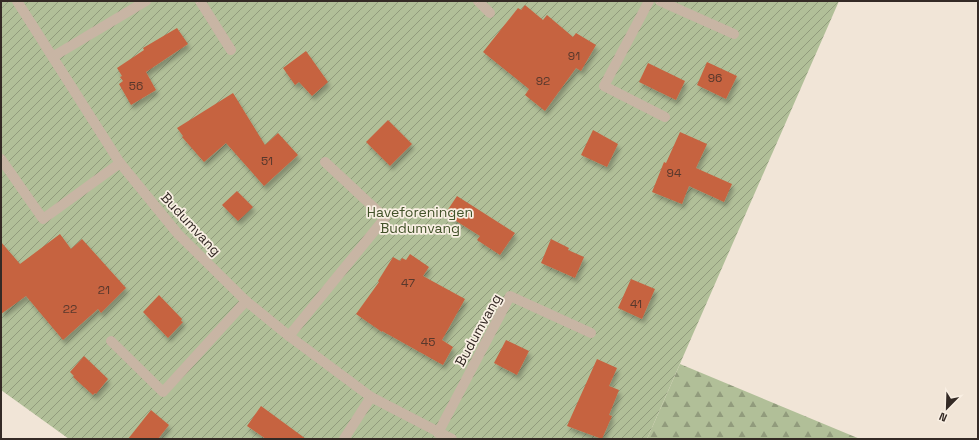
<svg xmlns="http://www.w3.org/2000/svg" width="979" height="440" font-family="'Space Grotesk',sans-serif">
<defs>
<pattern id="forest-firs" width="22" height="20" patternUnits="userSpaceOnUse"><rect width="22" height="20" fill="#b1bf98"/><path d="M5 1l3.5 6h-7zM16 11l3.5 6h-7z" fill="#919b7c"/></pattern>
<pattern id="garden-furrows" width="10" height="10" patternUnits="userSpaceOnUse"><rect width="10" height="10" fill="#b1bf98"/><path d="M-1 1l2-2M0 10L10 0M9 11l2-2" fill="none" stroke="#919b7c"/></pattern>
<filter id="shadow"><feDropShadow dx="2.5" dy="4.5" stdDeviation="2" flood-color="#0004"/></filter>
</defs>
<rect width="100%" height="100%" fill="#f1e5d7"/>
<!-- forest -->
<path fill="url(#forest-firs)" d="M680,364l180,75h-213z"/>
<!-- garden -->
<path fill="url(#garden-furrows)" d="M1,1h838l-192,438h-578l-68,-49z"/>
<!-- building -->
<g fill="#c66340" filter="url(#shadow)">
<path d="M525,5l18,15 4,-5 26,22 3,-4 20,12 -15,26 -5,-3 -31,43 -20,-16 4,-6 -46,-37 35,-44 3,2z"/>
<path d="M177,28l11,16 -42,28 10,18 -25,15 -12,-21 4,-3 -3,-4 2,-1 -5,-8 27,-18 -1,-2z"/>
<path d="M306,51l22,31 -16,14 -13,-14 -4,3 -12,-17z"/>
<path d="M707,62l30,14 -11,23 -29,-14z"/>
<path d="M648,63l37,18 -9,19 -37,-18z"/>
<path d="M233,93l32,52 13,-12 20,22 -34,31 -38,-43 -22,19 -22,-25 1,-1 -6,-8z"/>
<path d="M388,120l24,24 -22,22 -24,-24z"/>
<path d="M593,130l25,14 -11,23 -26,-12z"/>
<path d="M680,132l27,12 -11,24 36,16 -8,18 -35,-16 -7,18 -30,-12 12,-30 2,1z"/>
<path d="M237,191l16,16 -15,14 -16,-16z"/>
<path d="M457,196l58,37 -15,22 -23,-15 3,-4 -35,-22z"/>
<path d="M60,234l11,15 11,-10 44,49 -25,25 -3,-4 -35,31 -37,-44 -25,18v-72l19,22z"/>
<path d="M551,239l18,9 -1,2 16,7 -9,21 -34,-15z"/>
<path d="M410,254l19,13 -6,9 42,23 -23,41 11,7 -10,18 -61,-34v1l-26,-18 23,-32 -1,-1 15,-24 7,4 2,-3 4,2z"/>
<path d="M631,279l24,10 -13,30 -24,-11z"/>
<path d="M159,295l23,24 -1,2 2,1 -15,16 -25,-26z"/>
<path d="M506,340l23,11 -12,24 -23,-12z"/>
<path d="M84,356l24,23 -12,15 -1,-1 -2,2 -20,-18 1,-1 -4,-4z"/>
<path d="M597,359l20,9 -8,18 10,4 -10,25 3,1 -10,23 -35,-13z"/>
<path d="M261,406l45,33h-40l-19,-13z"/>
<path d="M151,410l18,15 -11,14h-30z"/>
</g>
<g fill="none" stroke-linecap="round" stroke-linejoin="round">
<!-- minor -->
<g stroke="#c8b5a4" stroke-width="10">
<path d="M17,1l103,162 58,71 68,67 43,35 82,61 81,42"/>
<path d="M200,1l31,49"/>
<path d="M478,1l12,12"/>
<path d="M649,1l-45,85 61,31"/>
<path d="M660,1l74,33"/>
<path d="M54,56l92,-55"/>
<path d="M1,159l42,60 77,-56"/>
<path d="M289,336l96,-118 -60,-56"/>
<path d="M111,341l52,51 83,-91"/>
<path d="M438,433l72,-137 81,37"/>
<path d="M344,439l27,-42"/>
</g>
</g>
<g text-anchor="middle" stroke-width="3.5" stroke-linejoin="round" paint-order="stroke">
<!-- number labels -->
<g font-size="12" fill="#58382c">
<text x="574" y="60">91</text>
<text x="715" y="82">96</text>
<text x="543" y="85">92</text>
<text x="136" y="90">56</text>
<text x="267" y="165">51</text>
<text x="674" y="177">94</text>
<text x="408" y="287">47</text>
<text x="104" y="294">21</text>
<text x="636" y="308">41</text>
<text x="70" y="313">22</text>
<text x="428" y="346">45</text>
</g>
<!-- park labels -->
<g font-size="14" fill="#425229" stroke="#f9efe3">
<text x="420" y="217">Haveforeningen<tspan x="420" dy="16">Budumvang</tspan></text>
</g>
<!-- street labels -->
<g font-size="14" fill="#342a25" stroke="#f9efe3">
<text transform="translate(191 224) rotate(47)" y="5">Budumvang</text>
<text transform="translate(478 330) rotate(-61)" y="5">Budumvang</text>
</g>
</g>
<!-- border -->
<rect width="979" height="440" fill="none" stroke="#342a25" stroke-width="4"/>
<!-- north arrow -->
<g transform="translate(947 408) rotate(203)" stroke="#f9efe3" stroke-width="3" paint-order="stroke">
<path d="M0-3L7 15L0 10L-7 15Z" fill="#342a25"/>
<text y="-6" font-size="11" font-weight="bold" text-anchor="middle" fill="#342a25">N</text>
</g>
</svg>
